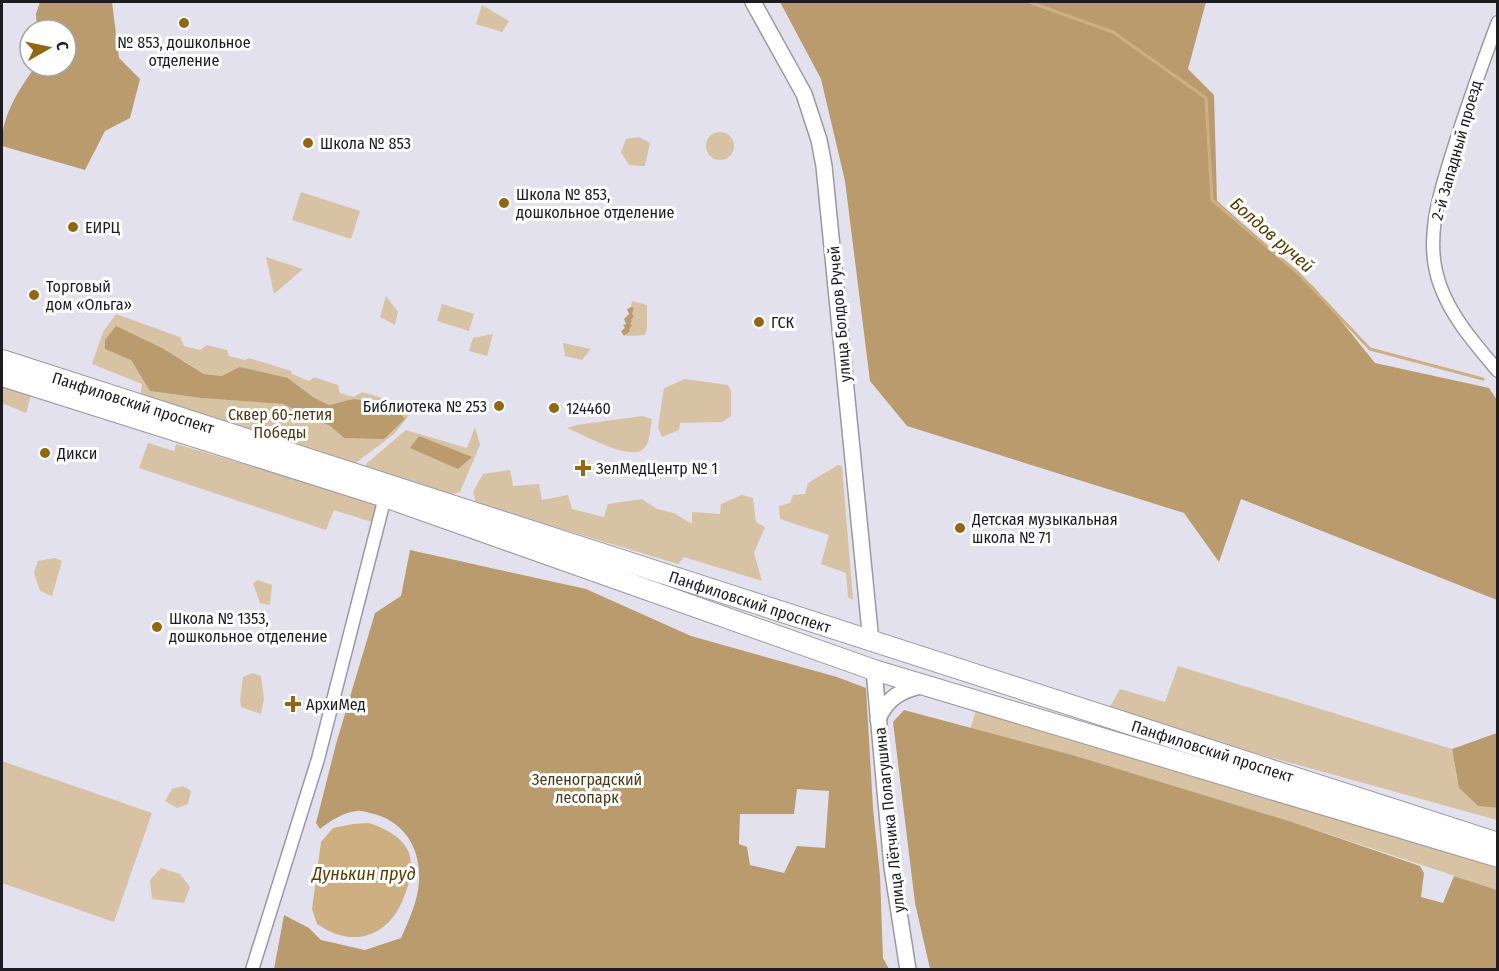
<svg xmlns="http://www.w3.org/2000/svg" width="1499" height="971" font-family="'Fira Sans Condensed',sans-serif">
<rect width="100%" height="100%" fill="#e4e1ee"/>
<!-- green -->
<g fill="#d7c2a3" fill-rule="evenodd">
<path d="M482,5l27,16 -7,11 -26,-8z"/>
<circle cx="720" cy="146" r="14"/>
<path d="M639,137l11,6 -5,23 -16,-1 -8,-13 5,-13z"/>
<path d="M301,192l59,19 -9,28 -59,-19z"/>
<path d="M266,257l37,12 -29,25z"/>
<path d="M386,296l12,16 -3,13 -15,-8z"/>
<path d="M632,301l15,4v24l-2,6 -19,1z"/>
<path d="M442,304l32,10 -5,17 -32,-10z"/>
<path d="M116,314l64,23 4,9 16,4 7,-5 20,5 2,6 16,4 4,-2 42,13 1,3 17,7 5,-4 24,8 2,8 14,4 8,-5 43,13 6,8 -17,21 -41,31 -213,-67 2,-14 -50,-20 11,-32zM131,360l53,1 20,13 18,2 66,2 25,19 16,8 24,-6 -9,39 -14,-12 -47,-22 -82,-6 -51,-7z"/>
<path d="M493,334l-6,22 -18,-5 4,-13z"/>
<path d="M563,343l28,6 -9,11 -17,-4z"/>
<path d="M685,379l43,6 3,6v25l-9,6 -42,1 -1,7 -17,7 -4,-10 6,-39z"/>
<path d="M2,386l29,9 -5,18 -24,-10z"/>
<path d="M642,416l10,3c-2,9 -1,25 -10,31 -14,10 -60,-16 -75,-22l9,-3z"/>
<path d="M475,427l5,18 -20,47 -11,3 -84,-26 1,-5 40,-34 61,18z"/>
<path d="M148,443l26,8 2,-7 194,57 5,4 1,4 -4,13 -38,-12 -8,20 -187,-62z"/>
<path d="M838,465l4,1 11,134 -5,-3 -2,-24 -25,-9 8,-29 -49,-16 -1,-13 11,-3 3,-8 12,-1 3,-11z"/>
<path d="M510,470l3,16 26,-2 3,16 26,-5 4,14 32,8 4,-13 34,-5 15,10 17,4 18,11v-12l28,2 1,-10 21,-9 11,3 3,24 9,5 -11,26 8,28 -78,-24 -6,7 -202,-61 -3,-11 10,-18z"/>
<path d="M55,558l7,3 -10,35 -12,-5 -6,-18 4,-12z"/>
<path d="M258,580l14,5 -2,20 -10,-2 -7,-20z"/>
<path d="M1178,666l274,83 7,39 19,18 19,2v12l-390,-108 13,-23 45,13z"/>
<path d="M252,673l9,3 3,23 -3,15 -20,-7 -1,-7 3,-23z"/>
<path d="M976,710l390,116 131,42v22l-205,-68 -322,-92z"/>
<path d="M2,761l150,52 -38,109 -112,-39z"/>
<path d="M183,786l8,5 -3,13 -11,4 -12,-7 7,-12z"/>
<path d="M161,868l19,6 10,13 -6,16 -32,-4 -2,-19z"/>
</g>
<!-- forest -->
<g fill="#b99b6e" fill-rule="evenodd">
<path d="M40,2h72l7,56 21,21 -10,39 -25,13 -20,39 -83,-24c-1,-30 17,-57 34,-80h30v-36h-29l-1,-16z"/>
<path d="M780,2h426l-18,67 26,26 3,106 97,86 61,76 114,25 8,12v200l-256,-101 -22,63 -35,-49 -277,-87 -37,-45 -25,-200 -24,-102z"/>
<path d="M631,307l3,1 -2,6 2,2 -3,4 1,1 -2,3 2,1 -3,5 1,1 -6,5 -3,-5 4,-3 -2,-3 3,-1 -2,-5 5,-5 -2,-5z"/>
<path d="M116,326l46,22 42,26 18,2 18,-9 48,11 25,19 16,8 24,-6 39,5 13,15 -21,20 -40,-1 -14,-12 -47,-22 -82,-6 -51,-7 -19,-31 -26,-11v-9z"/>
<path d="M419,436l53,21 -14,12 -48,-21z"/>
<path d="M410,550l176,39 105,47 146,41 29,11 7,120 7,68 3,82 6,11h-615l10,-54 25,13 12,12 44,10 36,-12c8,-18 17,-37 18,-57 2,-34 -16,-61 -49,-68 -4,-1 -10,-3 -13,-2 -13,1 -27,10 -37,18l-4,-6 20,-79 39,-131 26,-17zM797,789l32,2 -4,57 -28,-2 -13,27 -34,-8 -3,-18 -8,-3 1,-30h54z"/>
<path d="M904,710l168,45 220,67 128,44 4,7 -3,24 22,6 11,-27 43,14v79h-567l-15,-66 -22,-181z"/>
<path d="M1497,733v75l-19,-2 -19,-18 -7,-39z"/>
</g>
<!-- water -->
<path fill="#cdaf81" d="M369,823c15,5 34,14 40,30 4,13 1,30 -4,41 -14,42 -51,56 -88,30l-5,-15 9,-67 12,-14 20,-4z"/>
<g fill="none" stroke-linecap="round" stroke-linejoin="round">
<!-- stream -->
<path stroke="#cdaf81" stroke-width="3" d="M1029,2l84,30 93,66 6,102 87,74 71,75 113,30"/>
<!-- minor casing -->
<g stroke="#9b98a4" stroke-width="15">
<g id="minor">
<path d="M1498,22c-15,39 -28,77 -41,116 -14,46 -35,98 -17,147 11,32 36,60 58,86"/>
<path d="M252,970l66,-211 67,-262"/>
</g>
</g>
<!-- tertiary casing -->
<g stroke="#9b98a4" stroke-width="18">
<g id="tertiary">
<path d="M753,2l51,92 15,46 5,26 47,476"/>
<path d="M874,670l18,197 16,103"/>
<path d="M878,719c9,-22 24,-29 47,-34"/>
</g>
</g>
<!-- primary casing -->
<g stroke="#9b98a4" stroke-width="22">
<g id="primary">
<path id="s1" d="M2,360l1496,483"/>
<path d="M2,376l383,121 489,173 624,187"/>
</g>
</g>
<!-- minor -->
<use href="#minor" stroke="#fff" stroke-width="12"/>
<!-- tertiary -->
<use href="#tertiary" stroke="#fff" stroke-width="15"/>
<!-- primary -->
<use href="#primary" stroke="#fff" stroke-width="20"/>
</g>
<!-- markers -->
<g fill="#936712" stroke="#fff" stroke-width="2">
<circle cx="184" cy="23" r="6"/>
<circle cx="308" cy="143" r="6"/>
<circle cx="504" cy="203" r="6"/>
<circle cx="73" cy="227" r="6"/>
<circle cx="34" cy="295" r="6"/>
<circle cx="759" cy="322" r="6"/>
<circle cx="499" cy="406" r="6"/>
<circle cx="554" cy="408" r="6"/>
<circle cx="45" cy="453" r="6"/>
<path d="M580 459h6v6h6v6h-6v6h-6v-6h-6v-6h6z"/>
<circle cx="960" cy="528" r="6"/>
<circle cx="157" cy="627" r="6"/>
<path d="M290 695h6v6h6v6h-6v6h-6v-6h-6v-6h6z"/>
</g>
<g text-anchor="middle" stroke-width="6" stroke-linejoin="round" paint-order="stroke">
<!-- poi labels -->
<g font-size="16" fill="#1d1c21" stroke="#fff" text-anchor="start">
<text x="184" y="48" text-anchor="middle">№ 853, дошкольное<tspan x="184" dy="18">отделение</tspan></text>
<text x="320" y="149">Школа № 853</text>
<text x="516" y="200">Школа № 853,<tspan x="516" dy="18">дошкольное отделение</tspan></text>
<text x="85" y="233">ЕИРЦ</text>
<text x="46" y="292">Торговый<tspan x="46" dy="18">дом «Ольга»</tspan></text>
<text x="771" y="328">ГСК</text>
<text x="487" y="412" text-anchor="end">Библиотека № 253</text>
<text x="566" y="414">124460</text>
<text x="57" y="459">Дикси</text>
<text x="596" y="474">ЗелМедЦентр № 1</text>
<text x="972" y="525">Детская музыкальная<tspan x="972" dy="18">школа № 71</tspan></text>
<text x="169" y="624">Школа № 1353,<tspan x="169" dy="18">дошкольное отделение</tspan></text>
<text x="306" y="710">АрхиМед</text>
</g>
<!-- street labels -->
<g font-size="16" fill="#1d1c21" stroke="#fff">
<text transform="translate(1456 150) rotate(-74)" y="6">2-й Западный проезд</text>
<text transform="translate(839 314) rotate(-95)" y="6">улица Болдов Ручей</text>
<text dy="6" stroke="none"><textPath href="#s1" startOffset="138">Панфиловский проспект</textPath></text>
<text dy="6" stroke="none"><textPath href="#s1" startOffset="786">Панфиловский проспект</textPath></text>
<text dy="6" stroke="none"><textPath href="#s1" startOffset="1272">Панфиловский проспект</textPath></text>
<text transform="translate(889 820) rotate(-96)" y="6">улица Лётчика Полагушина</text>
</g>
<!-- park labels -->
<g font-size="16" fill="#503a15" stroke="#fff">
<text x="280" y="420">Сквер 60-летия<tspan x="280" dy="18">Победы</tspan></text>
<text x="587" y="785">Зеленоградский<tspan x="587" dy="18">лесопарк</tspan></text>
</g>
<!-- water labels -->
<g font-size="18" font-style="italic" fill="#593c00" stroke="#fff">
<text transform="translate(1272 235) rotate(41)" y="6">Болдов ручей</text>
<text x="364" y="880">Дунькин пруд</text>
</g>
</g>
<!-- border -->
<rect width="1499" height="971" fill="none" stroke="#1d1c21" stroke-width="6"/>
<!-- north arrow -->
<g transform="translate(48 48) rotate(81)"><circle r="28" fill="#ffffff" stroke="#a5a4a6" stroke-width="1.5"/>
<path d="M0-4.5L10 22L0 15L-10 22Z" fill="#936712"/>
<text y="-9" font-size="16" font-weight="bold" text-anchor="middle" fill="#1d1c21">С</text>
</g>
</svg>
